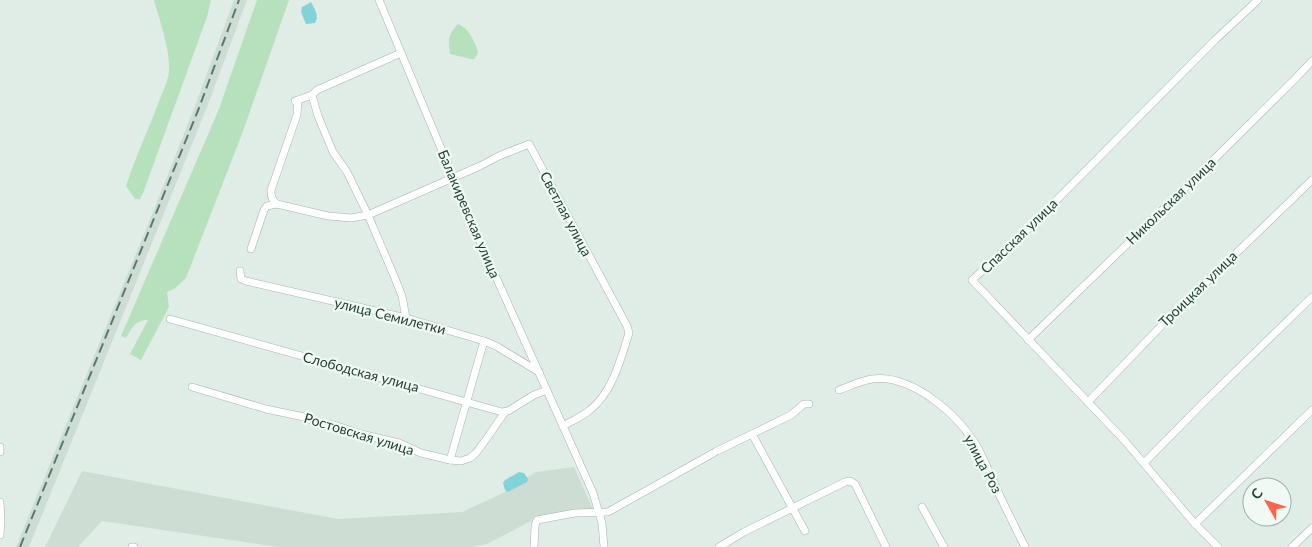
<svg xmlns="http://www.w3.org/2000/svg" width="1312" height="547" font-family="Lato,sans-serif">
<rect width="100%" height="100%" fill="#e0ede6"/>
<!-- built -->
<g fill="#ceddd4">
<path d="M234,0h13l-40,107 -178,440h-13l135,-330 44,-111z"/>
<path d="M574,467l19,42 -54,8 -52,27 -16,3h-193l-176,-26 -24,26h-33l37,-76 256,48 124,-7 39,-18 35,-22z"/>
</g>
<!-- green -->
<g fill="#b7e0bd">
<path d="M154,0h57l-4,17 -64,176 -3,6h-5l-9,-13c9,-28 22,-55 32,-82 4,-11 10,-22 11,-33 1,-23 -9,-49 -15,-71z"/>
<path d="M257,0h32l-47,134 -56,144 -12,11 -7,3 2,15 -28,53 -11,-6 18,-34c-13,0 -16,8 -22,18l-5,-2 98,-227z"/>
<path d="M458,24c10,3 18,19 20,29l-4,6h-3l-21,-5c-2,-15 -2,-19 8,-30z"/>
</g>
<!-- water -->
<g fill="#82d3d7">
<path d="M311,2c3,7 9,13 4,21l-9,1 -5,-12 1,-5z"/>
<path d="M519,472l5,1 4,6 -1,3 -19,10 -3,-2 -2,-7 2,-3z"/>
</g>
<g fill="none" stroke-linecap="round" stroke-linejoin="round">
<!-- minor casing -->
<g stroke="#a2b5ad" stroke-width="8">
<g id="minor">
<path d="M379,0l99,237 115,256 9,30 2,24"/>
<path d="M312,95l6,21 15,36 14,20 21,43 26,61 8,20 4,22"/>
<path d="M295,101l17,-6 5,-5 84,-37"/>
<path d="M277,204l51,12 23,2 17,-3 112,-49 19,-10 30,-12 98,182 2,7c-8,26 -17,60 -39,77 -8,7 -19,11 -27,16"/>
<path d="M251,249l13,-39 3,-4 10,-2c-5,-4 -6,-7 -6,-14l26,-75 1,-15"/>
<path d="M240,271l1,8 5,2 160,37 78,23 12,5 43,26"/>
<path d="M170,319l332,93 6,-1 26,-16 13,-5"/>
<path d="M1028,340l150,-145 117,-116 17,-18"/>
<path d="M192,387l74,22 38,8 17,7 13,1 27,9 38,9 22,10 29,7 11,1 9,-3 6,-5 11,-15 18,-26"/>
<path d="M839,390c11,-4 21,-9 33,-11 41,-5 88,37 107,71 5,10 10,21 14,31 10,22 21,44 32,66"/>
<path d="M1088,402l77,-80 147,-142"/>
<path d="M752,434l53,97"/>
<path d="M0,447v5"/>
<path d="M450,460l34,-119"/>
<path d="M1144,463l58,-59 110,-107"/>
<path d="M0,502l1,19 -1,14"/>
<path d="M922,507l22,40"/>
<path d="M1195,524l117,-114"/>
<path d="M132,547h2"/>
<path d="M534,547l1,-21 2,-6 38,-7 33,-1 109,-61 74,-36 13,-11h5"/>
<path d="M719,547l25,-15 101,-50 5,-1 5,3 31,63"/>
<path d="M1218,547l-23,-23 -71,-84 -152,-160 52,-47 191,-193 43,-40"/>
<path d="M1292,547l20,-19"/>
</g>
</g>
<!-- minor -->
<use href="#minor" stroke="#fff" stroke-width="7"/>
<!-- rail -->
<path stroke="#597a6e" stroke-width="2" stroke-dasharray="10 5" stroke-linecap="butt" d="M20,547l179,-439 40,-108"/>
</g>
<g text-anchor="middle" stroke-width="4.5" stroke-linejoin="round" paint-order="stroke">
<!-- street labels -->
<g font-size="14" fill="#1f3f33" stroke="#f1f9f4">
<text transform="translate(1171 201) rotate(-44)" y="5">Никольская улица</text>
<text transform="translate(469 214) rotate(67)" y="5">Балакиревская улица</text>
<text transform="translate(566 214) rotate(62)" y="5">Светлая улица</text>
<text transform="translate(1019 236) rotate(-44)" y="5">Спасская улица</text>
<text transform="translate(1198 289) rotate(-44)" y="5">Троицкая улица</text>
<text transform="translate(390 316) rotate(14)" y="5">улица Семилетки</text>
<text transform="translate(361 372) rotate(15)" y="5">Слободская улица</text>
<text transform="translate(359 434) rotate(17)" y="5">Ростовская улица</text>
<text transform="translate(983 464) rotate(62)" y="5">улица Роз</text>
</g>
</g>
<!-- north arrow -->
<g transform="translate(1267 502) rotate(309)"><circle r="24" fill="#f1f9f4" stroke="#9dafa7"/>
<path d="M0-4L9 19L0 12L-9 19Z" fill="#ff654c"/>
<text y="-8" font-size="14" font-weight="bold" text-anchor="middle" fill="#1f3f33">С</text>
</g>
</svg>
